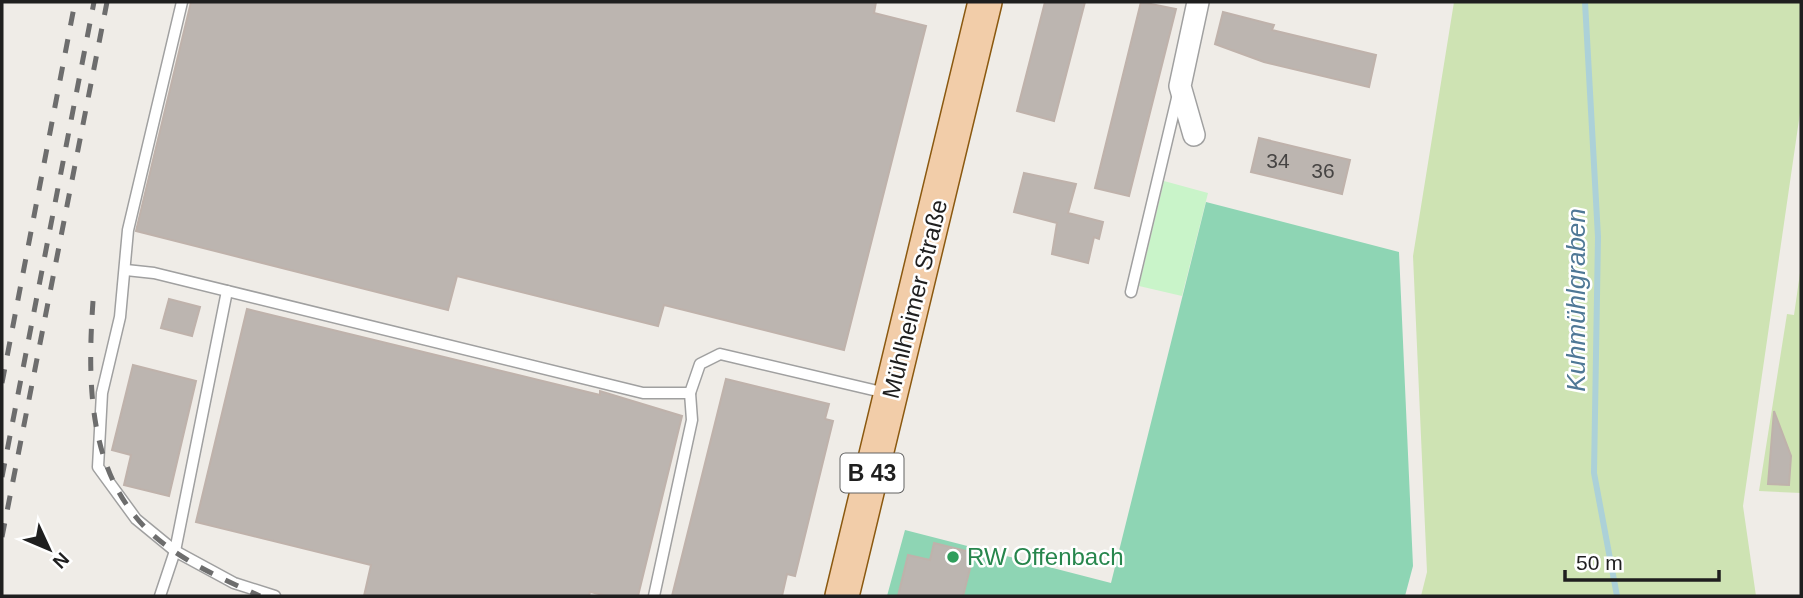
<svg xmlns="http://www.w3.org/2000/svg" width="1803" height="598" font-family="Arial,sans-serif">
<rect width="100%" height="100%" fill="#efece7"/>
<!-- grass -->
<g fill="#cee3b3">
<path d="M1454,2h347v104l-58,400 13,90h-335l6,-24 -14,-316z"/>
<path d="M1801,266v227l-42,-2 28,-177 7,1z"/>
</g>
<!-- park -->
<path fill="#c9f4c9" d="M1164,181l44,12 -26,103 -43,-10z"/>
<!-- pitch -->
<path fill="#8ed5b4" d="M1206,202l193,50 14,314 -8,30h-518l18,-66 206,53z"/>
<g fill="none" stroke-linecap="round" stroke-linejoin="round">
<!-- stream -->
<path stroke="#acd1d8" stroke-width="6" d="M1585,2l13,235 -4,236 23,123"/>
</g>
<!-- building -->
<g fill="#bcb5b0" stroke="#bfb2ab" stroke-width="2">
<path d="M191,2h685l-2,11 52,13 -82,324 -180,-45 -6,21 -201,-50 -9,34 -312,-79z"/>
<path d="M1045,2h40l-31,119 -37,-10z"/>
<path d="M1141,2l35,7 -47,187 -34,-8z"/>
<path d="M1223,12l51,13 -2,5 104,25 -7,32 -105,-25 -49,-18z"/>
<path d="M1259,138l91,22 -8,34 -91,-22z"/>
<path d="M1024,173l52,11 -8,29 35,9 -4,17 -5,-2 -6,26 -36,-9 5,-31 -43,-11z"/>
<path d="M169,299l31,8 -8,29 -31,-8z"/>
<path d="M247,309l353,86v-4l82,25 -44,180h-30l-18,-4 -1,4h-225l7,-31 -175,-43z"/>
<path d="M133,365l63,16 -27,115 -45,-11 7,-30 -19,-5z"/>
<path d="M726,379l103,25 -4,15 8,2 -38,155 -8,-2 -5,22h-110z"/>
<path d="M1774,411l17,45 -2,29 -21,-1z"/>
<path d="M934,543l40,10 -11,43h-65l10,-41 22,5z"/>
</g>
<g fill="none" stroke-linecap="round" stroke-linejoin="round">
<!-- lane casing -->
<g stroke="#a0a0a0" stroke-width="13">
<g id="lane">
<path d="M182,2l-54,228 -8,87 -18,76 -4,74 38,52 39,32 59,32 41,13"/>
<path d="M126,270l28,3 489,120h47l10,-29 20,-10 166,39"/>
<path d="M1131,292l47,-198"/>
<path d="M160,596l15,-45 52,-260"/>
<path d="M654,596l38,-176 -2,-27"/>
</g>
</g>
<!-- street casing -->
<g stroke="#a0a0a0" stroke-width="24">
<path id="street" d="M1194,135l-14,-49 18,-84"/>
</g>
<!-- primary casing -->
<g stroke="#8b5910" stroke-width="36">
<path id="primary" d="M842,596l143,-594"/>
</g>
<!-- lane -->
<use href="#lane" stroke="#fff" stroke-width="10"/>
<!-- street -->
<use href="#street" stroke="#fff" stroke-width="21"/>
<!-- primary -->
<use href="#primary" stroke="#f2cda9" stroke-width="33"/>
<!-- rail -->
<g stroke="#6d6d6d" stroke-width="5" stroke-dasharray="14 14" stroke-linecap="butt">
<path d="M93,301c-5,72 -6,156 42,215 30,38 83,61 125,80"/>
<path d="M2,383l73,-381"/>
<path d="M2,477l92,-475"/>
<path d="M2,537l105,-535"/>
</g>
</g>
<!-- markers -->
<circle fill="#2e9e5b" stroke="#fff" stroke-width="2.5" cx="953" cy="557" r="7"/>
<g text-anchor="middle" stroke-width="5" stroke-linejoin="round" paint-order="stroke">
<!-- number labels -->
<g font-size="21" fill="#464443">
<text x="1278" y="168">34</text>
<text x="1323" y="178">36</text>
</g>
<!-- shield labels -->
<rect fill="#fff" stroke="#626262" stroke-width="2" x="840.5" y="453.5" width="63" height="39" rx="5"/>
<g font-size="23" font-weight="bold" fill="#1f1f1f">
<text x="872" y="481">B 43</text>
</g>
<!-- street labels -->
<g font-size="24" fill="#1f1f1f" stroke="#fff">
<text transform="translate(915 299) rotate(-76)" y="8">Mühlheimer Straße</text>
</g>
<!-- leisure labels -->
<g font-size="24" fill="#27864d" stroke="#fff" text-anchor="start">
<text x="967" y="565">RW Offenbach</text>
</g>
<!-- water labels -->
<g font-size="26" font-style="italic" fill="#4f7896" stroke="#fff">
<text transform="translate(1576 300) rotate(-90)" y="9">Kuhmühlgraben</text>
</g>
</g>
<!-- border -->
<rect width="1803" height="598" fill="none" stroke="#1f1f1f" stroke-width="7"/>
<!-- north arrow -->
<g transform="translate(49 549) rotate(134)" stroke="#ffffff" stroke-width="5" paint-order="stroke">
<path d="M0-5L12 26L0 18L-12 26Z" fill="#1f1f1f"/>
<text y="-10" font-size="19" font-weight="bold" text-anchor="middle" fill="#1f1f1f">N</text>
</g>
<!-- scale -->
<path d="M1565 570v10h154v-10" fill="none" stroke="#1f1f1f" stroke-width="3.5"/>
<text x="1576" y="570" font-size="21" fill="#1f1f1f" stroke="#ffffff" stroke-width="5" paint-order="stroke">50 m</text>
</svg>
